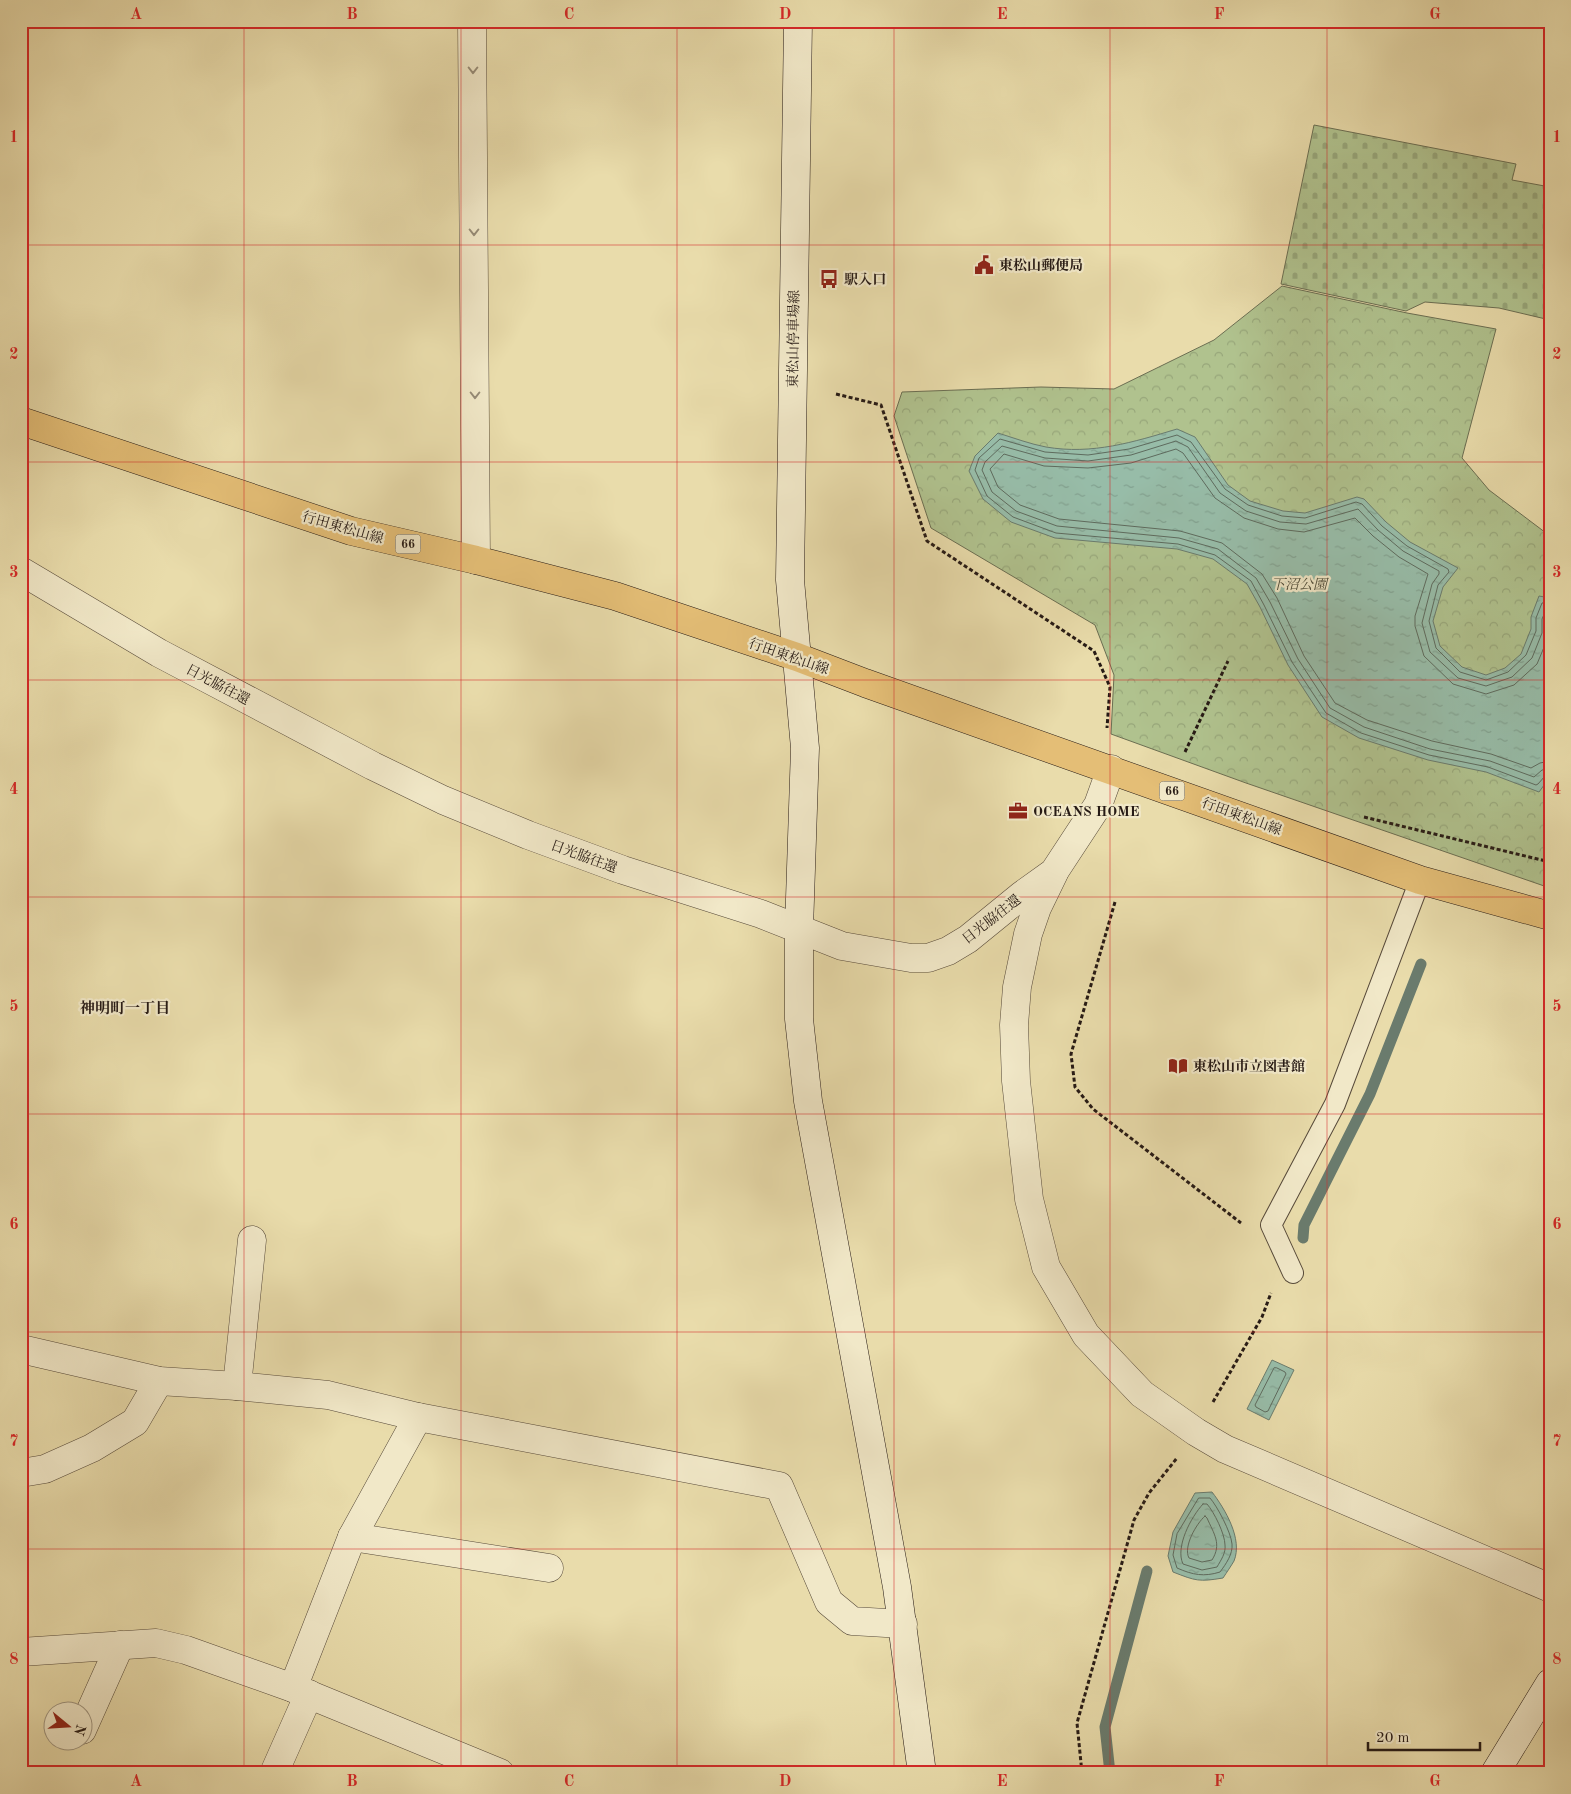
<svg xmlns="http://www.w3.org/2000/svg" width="1571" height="1794" font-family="'Old Standard TT','Noto Serif JP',serif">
<defs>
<pattern id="cemetery-stones" width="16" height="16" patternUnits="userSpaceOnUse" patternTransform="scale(1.25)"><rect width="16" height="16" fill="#b0c28e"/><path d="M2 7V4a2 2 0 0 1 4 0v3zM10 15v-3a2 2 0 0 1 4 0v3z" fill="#97a67a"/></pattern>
<pattern id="park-crowns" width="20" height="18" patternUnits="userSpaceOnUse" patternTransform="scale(1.25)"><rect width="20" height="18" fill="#b0c28e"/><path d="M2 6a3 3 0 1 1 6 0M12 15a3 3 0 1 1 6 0" fill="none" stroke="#97a67a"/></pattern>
<pattern id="water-ripples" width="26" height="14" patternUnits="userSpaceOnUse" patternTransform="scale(1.25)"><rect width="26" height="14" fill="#97bca8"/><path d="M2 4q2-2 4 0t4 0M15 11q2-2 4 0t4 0" fill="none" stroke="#82a190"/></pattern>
</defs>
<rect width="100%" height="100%" fill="#e9dcab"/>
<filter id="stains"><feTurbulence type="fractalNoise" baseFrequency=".004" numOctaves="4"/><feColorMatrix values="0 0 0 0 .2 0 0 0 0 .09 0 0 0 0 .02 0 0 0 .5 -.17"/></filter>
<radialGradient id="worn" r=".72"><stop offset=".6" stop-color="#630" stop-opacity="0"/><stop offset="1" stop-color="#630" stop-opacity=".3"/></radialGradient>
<!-- cemetery -->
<path fill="url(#cemetery-stones)" stroke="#6b6e52" d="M1314,125l202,39 -4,16 38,7v133l-51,-12 -74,-6 -19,9 -125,-27z"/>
<!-- park -->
<path fill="url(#park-crowns)" stroke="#6b6e52" d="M1282,286l125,27 89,16 -34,129 27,32 61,46v352l-304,-105 -135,-49 3,-59 -19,-50 -164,-97 -37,-112 8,-24 139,-5 73,2 100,-49z"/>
<!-- water -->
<g fill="url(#water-ripples)" stroke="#6a7b6d">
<path d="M1177,429l18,8 33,48 22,16 33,10 22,2 52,-16 7,2 22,23 24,20 48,26 -15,19 -10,34 7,25 22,21 24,8 19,-7 16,-14 10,-25v-12l8,-21 11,2v179l-11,15 -53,-20 -58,-12 -69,-22 -37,-21 -34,-52 -28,-58 -13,-23 -34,-25 -36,-10 -122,-11 -44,-16 -28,-23 -14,-28 6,-15 23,-23c16,5 32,11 48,14 46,8 88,-5 131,-18z"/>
<path d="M1272,1360l22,10 -25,50 -22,-11z"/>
<path d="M1212,1492c13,17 31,47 22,69 -3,5 -7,11 -11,17 -24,4 -27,3 -50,-6l-5,-16 5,-24 22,-39z"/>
</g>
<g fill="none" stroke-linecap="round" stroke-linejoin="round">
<!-- shore -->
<g stroke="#5e6b5e" stroke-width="1">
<path d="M1550,602l-8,1 -6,15v13l-10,24 -18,17 -22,8 -26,-8 -24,-24 -7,-27 9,-36 11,-13 -1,-3 -41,-23 -25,-20 -20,-22 -6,-2 -51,16 -23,-2 -34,-11 -23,-16 -34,-47 -14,-7 -48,14 -41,6 -43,-3 -45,-13 -21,19 -4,12 12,26 26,21 43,16 122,11 37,11 36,26 13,24 28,57 34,51 35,20 68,22 59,12 48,18 2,-1 7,-8 5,-1"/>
<path d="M1550,609l-4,1 -4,9v14l-10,25 -20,19 -26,9 -28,-8 -28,-26 -8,-29 10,-39 7,-10v-3l-36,-20 -25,-21 -20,-21 -52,15 -26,-2 -34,-11 -26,-18 -32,-46 -12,-6 -45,14 -43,6 -43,-3 -43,-12 -17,16 -3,8 10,22 24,19 41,15 122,12 39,11 38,29 14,24 28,57 32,49 34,19 66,22 60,12 44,16 8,-7 8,-1"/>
<path d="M1550,633l-13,31 -23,21 -28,9 -33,-10 -29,-28 -9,-30v-10l13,-42 -29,-17 -26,-21 -18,-18 -51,14 -26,-3 -34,-11 -29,-20 -32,-45 -7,-4 -45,14 -43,5 -44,-2 -40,-12 -14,15 8,18 22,18 39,14 121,12 42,12 40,31 15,24 27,58 31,47 32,17 65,21 59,13 40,14 9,-5 10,-2"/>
<path d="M1277,1368l8,4 1,2 -18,37 -3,1 -9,-5 -1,-2 19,-37z"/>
<path d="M1199,1498h11c7,8 21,34 22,46 1,10 -6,20 -12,28 -16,5 -27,3 -43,-4l-4,-13 4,-21z"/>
<path d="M1203,1504h4c7,8 18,30 18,41 1,8 -4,15 -8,22l-15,3 -19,-6c-8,-17 8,-47 20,-60z"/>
<path d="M1205,1516l2,2c7,16 15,26 5,42l-10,2 -13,-4c-6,-11 7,-34 16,-42z"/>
</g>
<!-- stream -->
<g stroke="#6a7b6d" stroke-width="11">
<path d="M1303,1238l1,-13 66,-131 51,-130"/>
<path d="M1110,1773l-5,-46 42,-156"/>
</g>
<!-- lane casing -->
<g stroke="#574a3a" stroke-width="22">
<path id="lane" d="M1293,1273l-22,-48 64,-121 85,-224"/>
</g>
<!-- street casing -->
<g stroke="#574a3a" stroke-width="29">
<g id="street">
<path d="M472,21l4,539"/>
<path d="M21,571l138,82 214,113 70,34 85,35 95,35 138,44 81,32 69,12h17l20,-7 20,-12 54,-44 32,-23 44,-67 13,-36"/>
<path d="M1054,873l-17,35 -9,26 -11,53 -3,38 2,56 13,118 17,68 40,68 56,59 54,38 29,17 325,139"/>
<path d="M21,1349l138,32 78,5 91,9 90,22 361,69 50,116 23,19 51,3"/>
<path d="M237,1386l15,-146"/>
<path d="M21,1473l24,-4 47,-21 43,-26 24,-41"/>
<path d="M352,1537l197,31"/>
<path d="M21,1652l135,-9 30,7 107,38 207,85"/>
<path d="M293,1688l59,-151 66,-120"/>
<path d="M82,1730l38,-85"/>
<path d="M274,1773l35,-79"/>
</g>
</g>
<!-- secondary casing -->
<g stroke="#261a15" stroke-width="29">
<g id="secondary">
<path d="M798,21l-8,559 15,168 -6,181v90l9,82 89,486 25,186"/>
<path d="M1495,1773l55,-90"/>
</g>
</g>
<!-- primary casing -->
<g stroke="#261a15" stroke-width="29">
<path id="primary" d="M21,421l330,110 125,29 139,36 182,61 68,26 555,197 130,36"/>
</g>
<!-- path -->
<g stroke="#261a15" stroke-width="3" stroke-dasharray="4 2.5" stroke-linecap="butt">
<path d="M836,394l45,11 46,136 167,110 16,36 -3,41"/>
<path d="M1185,752l43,-91"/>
<path d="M1364,817l186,45"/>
<path d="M1115,902l-44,152 4,33 18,22 148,114"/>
<path d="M1213,1402l49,-85 9,-24"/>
<path d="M1082,1773l-5,-50 57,-203 15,-27 28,-35"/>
</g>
<!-- lane -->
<use href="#lane" stroke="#f1e8c8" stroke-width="20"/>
<!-- street -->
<use href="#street" stroke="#f1e8c8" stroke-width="28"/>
<!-- secondary -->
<use href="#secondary" stroke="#f1e8c8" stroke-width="28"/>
<!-- primary -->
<use href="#primary" stroke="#e4be76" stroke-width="28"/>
</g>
<!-- one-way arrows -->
<defs><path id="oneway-chevron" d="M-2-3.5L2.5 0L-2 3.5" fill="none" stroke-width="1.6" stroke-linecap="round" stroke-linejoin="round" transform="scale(1.25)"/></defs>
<g stroke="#968b77">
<use href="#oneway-chevron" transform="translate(473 70) rotate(90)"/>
<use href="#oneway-chevron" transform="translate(474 232) rotate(90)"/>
<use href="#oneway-chevron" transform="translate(475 395) rotate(90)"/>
</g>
<!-- grid -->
<path fill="none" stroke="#d62828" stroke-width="1" stroke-opacity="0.55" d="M244,21v1752M461,21v1752M677,21v1752M894,21v1752M1110,21v1752M1327,21v1752M21,245h1529M21,462h1529M21,680h1529M21,897h1529M21,1114h1529M21,1332h1529M21,1549h1529"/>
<!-- icons -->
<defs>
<g id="civic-bare" transform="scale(1.5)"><path d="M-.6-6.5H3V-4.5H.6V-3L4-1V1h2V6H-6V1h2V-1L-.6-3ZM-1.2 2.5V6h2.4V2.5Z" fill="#8f2418" stroke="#f1e8c8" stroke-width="2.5" paint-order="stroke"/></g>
<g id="bus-bare" transform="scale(1.5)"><path d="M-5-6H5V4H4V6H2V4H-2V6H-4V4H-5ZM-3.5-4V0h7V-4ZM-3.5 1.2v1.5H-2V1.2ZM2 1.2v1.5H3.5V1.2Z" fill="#8f2418" stroke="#f1e8c8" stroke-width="2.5" paint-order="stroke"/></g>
<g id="office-bare" transform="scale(1.5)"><path d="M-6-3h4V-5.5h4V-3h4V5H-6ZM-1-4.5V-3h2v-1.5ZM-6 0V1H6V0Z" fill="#8f2418" stroke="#f1e8c8" stroke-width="2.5" paint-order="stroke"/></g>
<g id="library-bare" transform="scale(1.5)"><path d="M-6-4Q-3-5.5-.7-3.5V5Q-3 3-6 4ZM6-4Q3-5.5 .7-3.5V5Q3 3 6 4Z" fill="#8f2418" stroke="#f1e8c8" stroke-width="2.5" paint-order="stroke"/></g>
</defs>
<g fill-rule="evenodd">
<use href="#civic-bare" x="984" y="265"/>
<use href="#bus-bare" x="829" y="279"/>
<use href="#office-bare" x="1018" y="811"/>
<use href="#library-bare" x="1178" y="1066"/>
</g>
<g text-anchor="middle" stroke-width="4.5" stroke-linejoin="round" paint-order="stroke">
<!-- shield labels -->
<g fill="#f1e8c8" stroke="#63584b" stroke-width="1">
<rect x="395.5" y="534.5" width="25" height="19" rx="4"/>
<rect x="1159.5" y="781.5" width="25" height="19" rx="4"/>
</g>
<g font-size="12" font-weight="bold" fill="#261a15">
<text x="408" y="548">66</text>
<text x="1172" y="795">66</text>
</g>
<!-- poi labels -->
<g font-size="14" font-weight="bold" fill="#261a15" stroke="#f1e8c8" text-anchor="start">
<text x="999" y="270">東松山郵便局</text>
<text x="844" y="284">駅入口</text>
<text x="1033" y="816">OCEANS HOME</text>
<text x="1193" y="1071">東松山市立図書館</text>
</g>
<!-- street labels -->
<g font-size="14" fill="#261a15" stroke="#f1e8c8">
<text transform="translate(793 339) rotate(-89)" y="5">東松山停車場線</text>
<text transform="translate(343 527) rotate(16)" y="5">行田東松山線</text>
<text transform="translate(789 656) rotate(19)" y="5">行田東松山線</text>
<text transform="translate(218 684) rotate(28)" y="5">日光脇往還</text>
<text transform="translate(1242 816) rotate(20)" y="5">行田東松山線</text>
<text transform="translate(584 856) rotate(20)" y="5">日光脇往還</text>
<text transform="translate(991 919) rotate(-38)" y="5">日光脇往還</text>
</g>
<!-- park labels -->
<g font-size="14" font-style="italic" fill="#4f4c39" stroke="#f1e8c8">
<text x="1299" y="589">下沼公園</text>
</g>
<!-- neighbourhood labels -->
<g font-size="15" font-weight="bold" fill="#261a15" stroke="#f1e8c8">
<text x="125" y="1013">神明町一丁目</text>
</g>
</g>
<!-- margin -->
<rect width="1571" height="1794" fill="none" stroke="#e9dcab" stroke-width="55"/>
<!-- north arrow -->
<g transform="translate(68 1726) rotate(108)"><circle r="24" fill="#f1e8c8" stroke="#a09680"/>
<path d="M0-4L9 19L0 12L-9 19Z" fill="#8f2418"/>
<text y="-8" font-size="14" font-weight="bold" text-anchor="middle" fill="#261a15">N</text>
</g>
<!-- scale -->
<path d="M1368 1742v8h112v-8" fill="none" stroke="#261a15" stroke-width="2.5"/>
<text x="1376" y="1742" font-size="15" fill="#261a15" stroke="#f1e8c8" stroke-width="4" paint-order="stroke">20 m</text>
<rect x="28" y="28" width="1516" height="1738" fill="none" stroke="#d62828" stroke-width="2"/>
<g font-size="16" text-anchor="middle" font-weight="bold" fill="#d62828">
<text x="136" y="19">A</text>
<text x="352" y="19">B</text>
<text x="569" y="19">C</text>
<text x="785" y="19">D</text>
<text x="1002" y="19">E</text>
<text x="1219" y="19">F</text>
<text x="1435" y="19">G</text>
<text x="14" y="142">1</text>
<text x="1557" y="142">1</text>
<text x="14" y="359">2</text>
<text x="1557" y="359">2</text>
<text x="14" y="577">3</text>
<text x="1557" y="577">3</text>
<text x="14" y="794">4</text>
<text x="1557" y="794">4</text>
<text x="14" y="1011">5</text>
<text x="1557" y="1011">5</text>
<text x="14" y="1229">6</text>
<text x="1557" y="1229">6</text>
<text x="14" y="1446">7</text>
<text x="1557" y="1446">7</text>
<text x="14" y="1664">8</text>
<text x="1557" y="1664">8</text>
<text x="136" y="1786">A</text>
<text x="352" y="1786">B</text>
<text x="569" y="1786">C</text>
<text x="785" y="1786">D</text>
<text x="1002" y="1786">E</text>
<text x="1219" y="1786">F</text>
<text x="1435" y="1786">G</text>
</g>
<rect width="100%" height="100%" filter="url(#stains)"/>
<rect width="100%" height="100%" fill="url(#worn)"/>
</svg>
